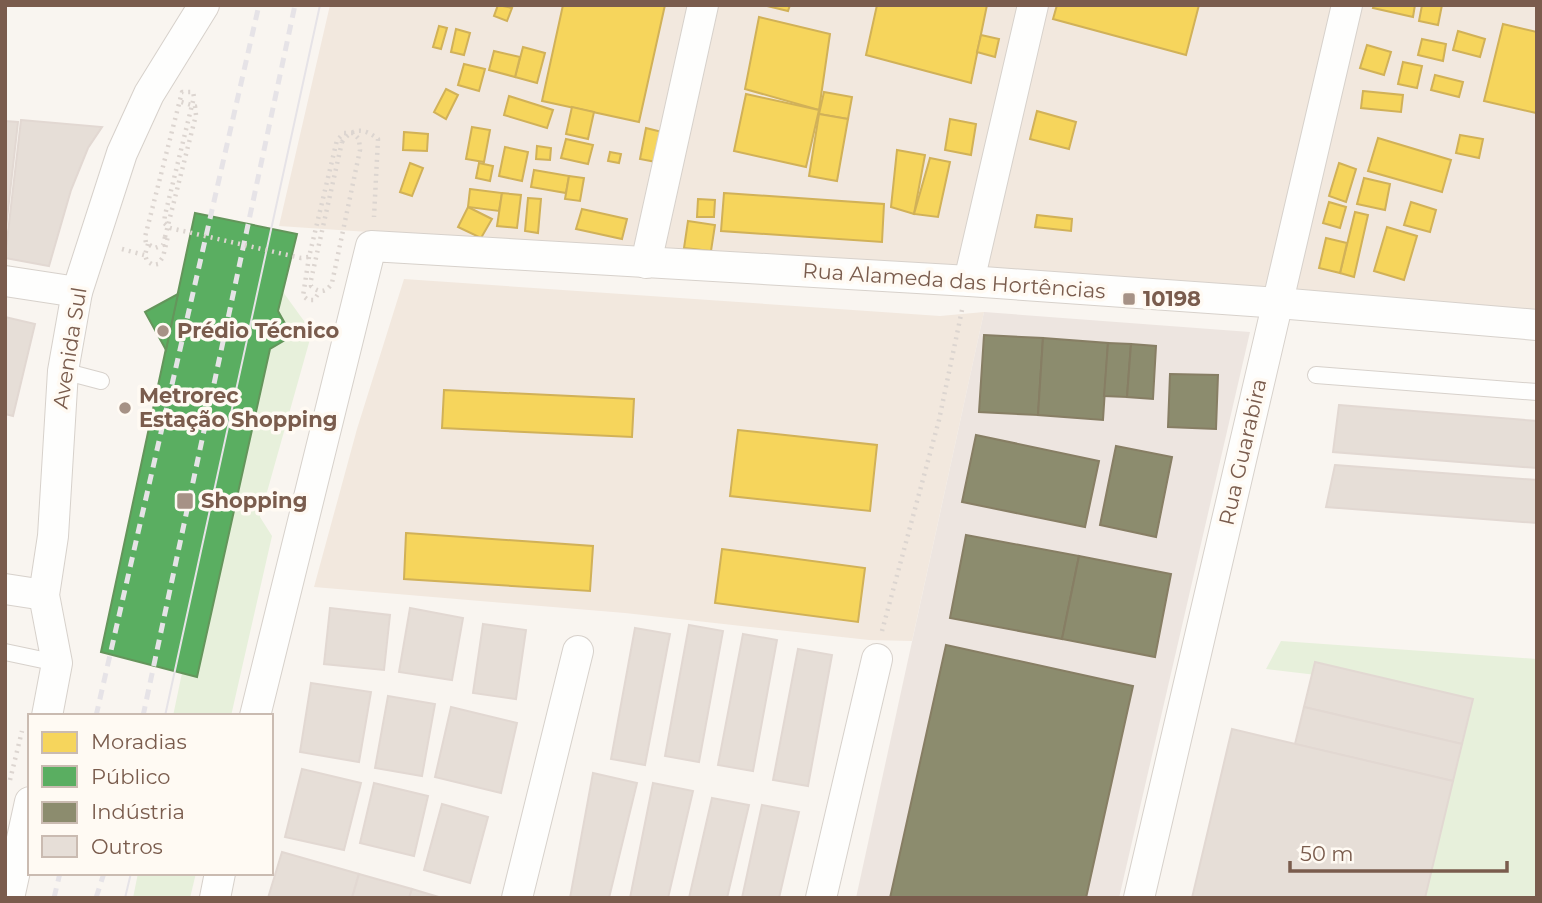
<svg xmlns="http://www.w3.org/2000/svg" width="1542" height="903" font-family="Montserrat,sans-serif">
<rect width="100%" height="100%" fill="#f9f5f0"/>
<!-- residential -->
<g fill="#f2e8de">
<path d="M330,5h1207v305l-1258,-84z"/>
<path d="M404,279l536,37 44,-4 -72,329 -43,-1 -244,-27 -311,-26 43,-158z"/>
</g>
<!-- industrial -->
<path fill="#ede5e0" d="M984,312l266,20 -131,566h-263z"/>
<!-- green -->
<g fill="#e7f0db">
<path d="M283,292l29,40 -52,185 12,19 -41,180h-58l9,-43 15,4 73,-328 21,-13 -13,-25z"/>
<path d="M1281,641l256,18v239h-149l13,-213 -135,-16z"/>
<path d="M138,873h58l-6,25h-57z"/>
</g>
<!-- homes -->
<g fill="#f6d55c" stroke="#d1b158" stroke-width="2">
<path d="M498,5l14,3 -5,13 -13,-5z"/>
<path d="M563,5h102l-26,117 -97,-21z"/>
<path d="M763,5h27l-2,6z"/>
<path d="M877,5h110l-16,78 -105,-28z"/>
<path d="M1057,5h142l-13,50 -133,-36z"/>
<path d="M1374,5h41l-2,12 -40,-9z"/>
<path d="M1422,5h20l-4,20 -19,-4z"/>
<path d="M759,17l71,17 -11,76 -74,-21z"/>
<path d="M1503,24l34,8 -1,81 -52,-12z"/>
<path d="M439,26l8,2 -6,21 -8,-2z"/>
<path d="M456,29l14,4 -6,22 -13,-3z"/>
<path d="M1458,31l27,8 -5,18 -27,-7z"/>
<path d="M981,35l18,4 -4,18 -18,-5z"/>
<path d="M1422,39l24,5 -3,17 -25,-6z"/>
<path d="M1367,45l24,7 -7,23 -24,-7z"/>
<path d="M523,47l22,6 -8,30 -22,-6z"/>
<path d="M494,51l26,6 -5,20 -26,-7z"/>
<path d="M1403,62l19,4 -5,22 -19,-4z"/>
<path d="M464,64l21,5 -6,22 -21,-6z"/>
<path d="M1435,75l28,7 -4,15 -28,-7z"/>
<path d="M446,89l12,6 -12,24 -12,-7z"/>
<path d="M1363,91l40,4 -2,17 -40,-4z"/>
<path d="M824,92l28,5 -4,22 -29,-5z"/>
<path d="M746,94l73,16 -13,57 -72,-16z"/>
<path d="M509,96l44,14 -6,18 -43,-13z"/>
<path d="M572,107l22,5 -6,27 -22,-5z"/>
<path d="M1037,111l39,11 -7,27 -39,-10z"/>
<path d="M819,114l29,5 -11,62 -28,-5z"/>
<path d="M950,119l26,5 -5,31 -26,-5z"/>
<path d="M472,127l18,3 -6,32 -18,-3z"/>
<path d="M646,128l16,4 -6,30 -16,-3z"/>
<path d="M404,132l24,2 -1,17 -24,-1z"/>
<path d="M1460,135l23,4 -4,19 -23,-5z"/>
<path d="M1378,138l73,22 -9,32 -74,-21z"/>
<path d="M566,139l27,6 -5,19 -27,-6z"/>
<path d="M537,146l14,2 -1,12 -14,-1z"/>
<path d="M505,147l23,5 -6,29 -23,-5z"/>
<path d="M897,150l28,5 -11,59 -23,-7z"/>
<path d="M610,152l11,2 -2,9 -11,-2z"/>
<path d="M930,158l20,4 -12,55 -24,-3z"/>
<path d="M410,163l13,5 -11,28 -12,-4z"/>
<path d="M479,163l14,3 -3,15 -14,-3z"/>
<path d="M1339,163l17,6 -10,33 -17,-6z"/>
<path d="M534,170l35,6 -3,17 -35,-6z"/>
<path d="M569,176l15,2 -4,23 -15,-2z"/>
<path d="M1364,178l26,6 -5,26 -28,-6z"/>
<path d="M470,189l32,4 -3,18 -31,-4z"/>
<path d="M502,193l19,2 -4,33 -20,-2z"/>
<path d="M724,193l160,11 -2,38 -161,-11z"/>
<path d="M528,198l13,1 -3,34 -13,-2z"/>
<path d="M698,199l17,1 -1,17h-17z"/>
<path d="M1329,202l17,5 -6,21 -17,-5z"/>
<path d="M1411,202l25,8 -6,22 -26,-7z"/>
<path d="M468,207l24,12 -11,19 -23,-11z"/>
<path d="M582,209l45,10 -5,20 -46,-10z"/>
<path d="M1355,212l13,3 -14,62 -14,-4z"/>
<path d="M1037,215l35,4 -1,12 -36,-4z"/>
<path d="M688,221l27,4 -4,26 -27,-3z"/>
<path d="M1387,227l30,9 -13,44 -30,-9z"/>
<path d="M1326,238l21,5 -7,30 -21,-5z"/>
<path d="M444,390l190,9 -2,38 -190,-9z"/>
<path d="M738,430l139,15 -7,66 -140,-15z"/>
<path d="M406,533l187,13 -3,45 -186,-12z"/>
<path d="M722,549l143,19 -7,54 -143,-19z"/>
</g>
<!-- public -->
<g fill="#5aae61" stroke="#64955b" stroke-width="2">
<path d="M195,213l102,21 -19,77 14,25 -22,13 -73,328 -96,-25z"/>
<path d="M178,294l-12,56 -21,-38z"/>
</g>
<!-- industry -->
<g fill="#8c8c6e" stroke="#877e64" stroke-width="2">
<path d="M984,335l59,3 -5,77 -59,-3z"/>
<path d="M1043,338l65,5 -5,77 -65,-5z"/>
<path d="M1108,343l23,1 -4,53 -23,-1z"/>
<path d="M1131,344l25,2 -3,53 -26,-2z"/>
<path d="M1170,374l48,1 -2,54 -48,-2z"/>
<path d="M976,435l123,26 -14,66 -123,-25z"/>
<path d="M1116,446l56,11 -16,80 -56,-12z"/>
<path d="M966,535l113,21 -17,83 -112,-21z"/>
<path d="M1079,556l92,18 -16,83 -93,-18z"/>
<path d="M946,645l187,41 -47,212h-196z"/>
</g>
<!-- building -->
<g fill="#e6ded7" stroke="#e2d8d2" stroke-width="2">
<path d="M21,120l81,7 -14,21 -17,42 -22,76 -44,-8z"/>
<path d="M5,121l13,1 -13,115z"/>
<path d="M5,317l30,7 -22,92 -8,-2z"/>
<path d="M1339,405l198,16v47l-204,-16z"/>
<path d="M1335,465l202,15v43l-211,-16z"/>
<path d="M330,608l60,7 -6,55 -60,-6z"/>
<path d="M410,608l53,10 -11,62 -53,-8z"/>
<path d="M483,624l43,6 -10,69 -43,-6z"/>
<path d="M689,625l34,6 -24,131 -34,-6z"/>
<path d="M635,628l35,6 -25,131 -34,-6z"/>
<path d="M743,634l34,6 -24,131 -35,-6z"/>
<path d="M798,649l34,6 -24,131 -35,-6z"/>
<path d="M1315,662l158,37 -11,45 -158,-37z"/>
<path d="M311,683l60,9 -12,70 -59,-10z"/>
<path d="M388,696l47,8 -13,72 -47,-8z"/>
<path d="M451,707l66,16 -16,70 -66,-16z"/>
<path d="M1304,707l158,37 -9,37 -158,-37z"/>
<path d="M1232,729l221,52 -28,117h-233z"/>
<path d="M302,769l59,14 -17,67 -59,-13z"/>
<path d="M593,773l44,10 -28,115h-39z"/>
<path d="M374,783l54,13 -14,60 -54,-13z"/>
<path d="M653,783l40,8 -25,107h-38z"/>
<path d="M712,798l37,7 -22,93h-38z"/>
<path d="M442,804l46,13 -18,66 -46,-13z"/>
<path d="M762,805l37,7 -20,86h-37z"/>
<path d="M282,852l77,22 -7,24h-84z"/>
<path d="M359,874l53,15 -3,9h-57z"/>
<path d="M412,889l30,9h-33z"/>
</g>
<g fill="none" stroke-linecap="round" stroke-linejoin="round">
<!-- lane casing -->
<g stroke="#d7d1cb" stroke-width="18">
<g id="lane">
<path d="M63,371l38,10"/>
<path d="M1316,375l221,17"/>
<path d="M5,652l52,11"/>
</g>
</g>
<!-- street casing -->
<g stroke="#d7d1cb" stroke-width="32">
<g id="street">
<path d="M646,263l57,-258"/>
<path d="M5,281l72,11"/>
<path d="M969,281l64,-276"/>
<path d="M5,589l39,6"/>
<path d="M47,716l10,-53 -13,-68 9,-59 10,-165 14,-79 45,-139 27,-59 55,-89"/>
<path d="M255,716l116,-470 598,35 309,22 259,22"/>
<path d="M9,898l21,-96"/>
<path d="M215,898l5,-25"/>
<path d="M517,898l61,-247"/>
<path d="M821,898l56,-239"/>
<path d="M1139,898l208,-893"/>
</g>
</g>
<!-- path -->
<g stroke="#dcd5d0" stroke-width="4.5" stroke-dasharray="2 5" stroke-linecap="butt">
<path d="M342,142c11,-15 22,-14 36,-3l-4,78"/>
<path d="M165,237l31,-122 -1,-9 -17,-5"/>
<path d="M148,244l-3,11 2,6 6,4 5,-1 5,-7 5,-21"/>
<path d="M122,249l22,6"/>
<path d="M309,257l-6,39 5,4h6l6,-9"/>
<path d="M882,631l57,-211 23,-110"/>
<path d="M10,780l12,-49"/>
</g>
<!-- lane -->
<use href="#lane" stroke="#fefefd" stroke-width="16"/>
<!-- street -->
<use href="#street" stroke="#fefefd" stroke-width="30"/>
<!-- tram -->
<g stroke="#e6e3e7" stroke-width="2">
<path d="M165,716l155,-711"/>
<path d="M125,898l6,-25"/>
</g>
<!-- rail -->
<g stroke="#e6e3e7" stroke-width="5" stroke-dasharray="10 7" stroke-linecap="butt">
<path d="M96,716l163,-711"/>
<path d="M143,716l152,-711"/>
<path d="M54,898l6,-25"/>
<path d="M96,898l8,-25"/>
</g>
<!-- path-bridge -->
<path stroke="#dcd5d0" stroke-width="4.5" stroke-dasharray="2 5" stroke-linecap="butt" d="M165,237l-2,8 -8,3 -9,-5 -1,-6 37,-145h11l1,5 -29,118 -1,8 6,5 131,30 8,-1 28,-117 7,-7h9l6,6 1,11 -28,133c-6,10 -13,10 -21,3v-6l31,-138"/>
</g>
<!-- markers -->
<g fill="#a69286" stroke="#fffaf3" stroke-width="2.5">
<rect x="1122" y="292" width="14" height="14" rx="3.5"/>
<circle cx="163" cy="331" r="7"/>
<circle cx="125" cy="408" r="7"/>
<rect x="176" y="492" width="18" height="18" rx="3.5"/>
</g>
<g text-anchor="middle" stroke-width="7" stroke-linejoin="round" paint-order="stroke">
<!-- street labels -->
<g font-size="21" fill="#7a5c4d" stroke="#fffaf3">
<text transform="translate(954 281) rotate(4)" y="7">Rua Alameda das Hortências</text>
<text transform="translate(70 348) rotate(-81)" y="7">Avenida Sul</text>
<text transform="translate(1243 452) rotate(-77)" y="7">Rua Guarabira</text>
</g>
<!-- poi labels -->
<g font-size="21" font-weight="bold" fill="#7a5c4d" stroke="#fffaf3" text-anchor="start">
<text x="1143" y="306">10198</text>
<text x="177" y="338">Prédio Técnico</text>
<text x="139" y="403">Metrorec<tspan x="139" dy="24">Estação Shopping</tspan></text>
<text x="201" y="508">Shopping</text>
</g>
</g>
<!-- border -->
<rect width="1542" height="903" fill="none" stroke="#7a5c4d" stroke-width="14"/>
<!-- legend -->
<rect x="28" y="714" width="245" height="161" fill="#fffaf3" stroke="#cabbb1" stroke-width="2"/>
<rect x="42" y="732" width="35" height="21" fill="#f6d55c" stroke="#cabbb1" stroke-width="2"/>
<text x="91" y="749" font-size="21" fill="#7a5c4d">Moradias</text>
<rect x="42" y="766" width="35" height="21" fill="#5aae61" stroke="#cabbb1" stroke-width="2"/>
<text x="91" y="784" font-size="21" fill="#7a5c4d">Público</text>
<rect x="42" y="802" width="35" height="21" fill="#8c8c6e" stroke="#cabbb1" stroke-width="2"/>
<text x="91" y="819" font-size="21" fill="#7a5c4d">Indústria</text>
<rect x="42" y="836" width="35" height="21" fill="#e6ded7" stroke="#cabbb1" stroke-width="2"/>
<text x="91" y="854" font-size="21" fill="#7a5c4d">Outros</text>
<!-- scale -->
<path d="M1290 861v10h217v-10" fill="none" stroke="#7a5c4d" stroke-width="3.5"/>
<text x="1300" y="861" font-size="21" fill="#7a5c4d" stroke="#fffaf3" stroke-width="5" paint-order="stroke">50 m</text>
</svg>
